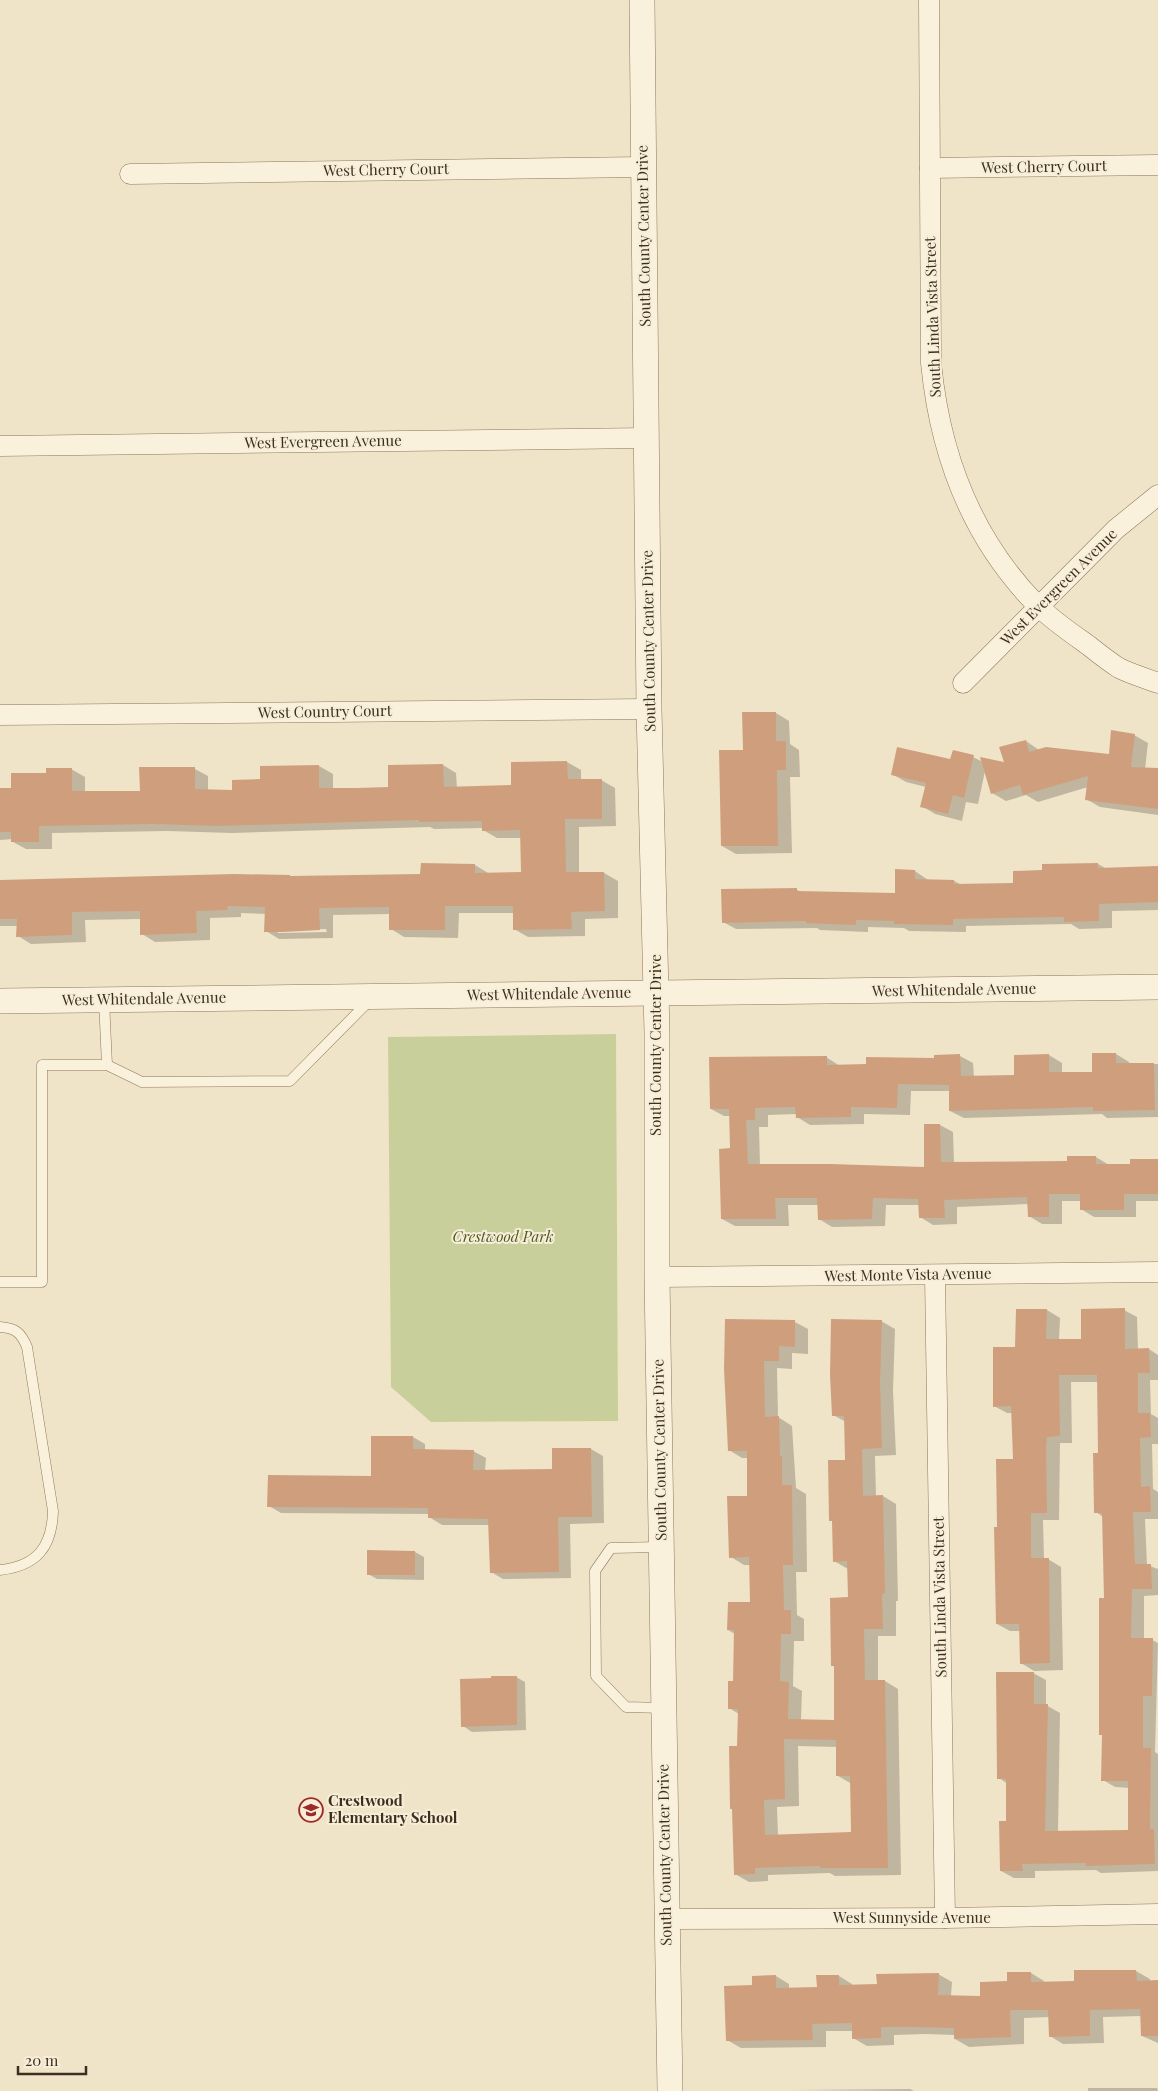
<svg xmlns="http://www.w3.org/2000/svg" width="1158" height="2091" font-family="'Playfair Display',serif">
<rect width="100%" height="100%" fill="#f0e4c8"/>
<!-- green -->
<path fill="#c9cf9b" d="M616,1034l2,387 -187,1 -40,-35 -3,-350z"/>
<!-- shadow -->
<g fill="#0003" fill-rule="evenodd">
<path d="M776,713l13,8 1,23 9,6 1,27h-10l2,76 -56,1 -14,-8 22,-95z"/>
<path d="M1134,735l14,8 -3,26h13v46l-58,-8 -14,-8 2,-12 -50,15 -12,-7 -20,6 -14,-8 -7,-22 -7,33 -12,-2 -4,19 -27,-7 -13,-8 4,-19 -20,-5 -14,-8 81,-17 10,5 23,2 20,-23 13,9 71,5z"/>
<path d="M567,762l14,8v11l20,-1 14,8 1,38 -37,1v46h25l14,8v37l-33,1v17l-57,1 -14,-8v-16h-55l-1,25 -54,-1 -13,-8 -1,-15 -57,1v23l-54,1 -13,-8v-17l-25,-1v4l-31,1v22l-55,2 -13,-8 -1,-15 -56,1 1,22 -55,2 -13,-8v-10h-18v-45l422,-6 53,-10 13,8h34l-1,-35h-24l-14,-8v-2l-49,1 -4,-2 -198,6 -65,-2 -115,2v16h-26l-13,-7v-3l-13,1v-51h13l34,-15 24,-5 14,8v15h56l54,-23 13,7v15h25l29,-11 57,-14 14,8v16l57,-2 53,-23 13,8 1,15 56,-2 -1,-22zM326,929l1,3 -49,1v-3z"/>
<path d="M1098,864l9,5 51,-1v42l-46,1v17l-33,1 -8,-5 -105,2v6l-57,-1 -5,-3 -36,-1v5l-48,-2 -3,-2 -81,1 -13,-7 -1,-32h75l4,2 95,3 19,-24 13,9 26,1 8,4 52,-1 29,-12z"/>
<path d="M1116,1054l13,8v2h29v53l-51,1 -5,-4 -138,4 -14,-7v-20h-39l-1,24 -46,-1v10l-54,1 -13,-8v-3l-29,1v12h-9l1,38 166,3 14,-43 13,7 1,32 114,-2v-5h28l13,8h22l27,-4v40h-22v16h-42l-13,-8v-8h-19v23h-20l-13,-8v-12l-72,3v17l-24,1 -13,-8v-12h-34l-1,21 -53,1 -13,-8v-14h-31l1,21h-54l-13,-7 9,-70v-33h-7l-13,-7 115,-52 14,9 27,-1 69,-6v-3h24l13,7 1,14 42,-1 -1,-20 34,-1 13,8v11l32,-1z"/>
<path d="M1047,1310l13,8 -1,22h23l42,-30 13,7 1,33 11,-1 9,6v25h-8l1,34 7,4v26h-6l1,45 5,3v27h-13l2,46 11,4v26l-14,1v44h8l6,3 -3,109 3,2v117l-57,2 -5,-3 -61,1v7h-21l-13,-7 6,-49 1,-38 -9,-6 34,-105 13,7v25l14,8 -2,119 71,-1 1,-43 -15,-1 -12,-7v-44l-3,-2 5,-135 -2,-82 -7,-5 3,-58v-72h-28l1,61h-12l-1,77h-16l1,39h4l13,8 2,103 -29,1 -13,-8 -1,-32h-10l-13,-7 1,-96 16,-68 -1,-47h-6l-13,-7 23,-57z"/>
<path d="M881,1321l14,8 -2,62 3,64 -21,1 1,41 7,-1 13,8 2,97h-2v35h-18v45h7l13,8 3,186 -66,1 -5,-3 -62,2v6l-19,1 -14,-8 4,-160 -10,-6 6,-26v-48l-7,-4 23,-27 -1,-38h-6l-13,-8 18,-60 -1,-39h-6l-13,-8 -4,-81 70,-47 13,7v25l-16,-1v16l-15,-1 1,49 14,9 4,62 10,6 1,78h-11l1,43 7,4v22h-10l-1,45 9,5 -1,29 34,1v-54l-3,-2 17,-66 -1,-30 -14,-8 12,-100v-39l-13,-7zM798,1746l39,1 1,29 14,8 1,50 -75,2 -1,-29 22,-1z"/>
<path d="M413,1437l12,7v6l48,1 13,7 -1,13 68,-1 38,-21 12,7 1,67 -34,1 1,54 -68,1 -12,-7 -1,-47h-48l-13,-8v-3l-148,-1 -12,-7 104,-29z"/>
<path d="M368,1552h47l9,5v23l-47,-1 -9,-5z"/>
<path d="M516,1677l9,5 1,48 -54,2 -9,-6z"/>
<path d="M1136,1971l14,8v3h8v61l-16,-7v-20l-39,1 1,26 -41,1 -13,-8v-19l-26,1v26l-55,3 -14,-8v-4l-30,-1 -31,1v10l-27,1 -14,-8v-7h-27v16l-85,1 -14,-8 26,-54 23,-10 13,8v5l29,-1 21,-12 13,8v2l26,-1 60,-11 14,8 -1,14 31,1 49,-24 13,8v2l31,-1z"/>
<path d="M1088,2088h69l1,3h-70z"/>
<path d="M910,2089l4,2 -123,-1z"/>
</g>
<!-- building -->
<g fill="#cf9f7d" fill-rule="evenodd">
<path d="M742,712h34v29h10v29h-9l1,76h-57l-2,-96h24z"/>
<path d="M1111,730l24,4 -4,33 27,1v41l-73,-9 3,-24 -65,19 -3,-10 -29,9 -11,-37 24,5 -5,-15 27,-7 3,12 17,-5 63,7z"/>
<path d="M897,747l53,12 3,-9 21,5 -10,43 -11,-3 -5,19 -28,-7 6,-24 -35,-8z"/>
<path d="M567,761l1,18h34v40h-37l1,53h38l1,39 -34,1 1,17 -59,1v-24h-68v24h-56v-23l-70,1 1,22 -37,2h-19l1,-25 -38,-1 1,4 -32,1 1,22 -57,2v-24l-68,1v23l-56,2 1,-18h-17v-39l234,-6 56,1v1l130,-2 1,-11 54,1v9l46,-1 -1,-42 -38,1v-10l-63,1v-2l-202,6 -65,-2 -113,2v16h-28v-10h-11v-44h11v-15h35v-5h26v23h68l-1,-24h56v22l37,1v-10l28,-1v-13l59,-1v23h38l31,-1v-22l55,-1 1,23 67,-2v-23z"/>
<path d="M1098,863v5l60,-2v36l-59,2v17l-35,1v-5l-111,2v6l-59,-1v-3l-38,-1v5l-50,-2v-2l-84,2 -1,-34 76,-1v3l98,2v-24l20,1v9l39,1v4l59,-1v-12l29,-1v-6z"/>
<path d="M1092,1053h24v10h38l1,47 -62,1v-4l-144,4v-26l-51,-1 -1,24 -46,-1v10l-55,1 -1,-11 -40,1v12h-9l2,44h83l93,3v-43h16l1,38 126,-1v-5h29v8h34v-5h28v35h-34v16h-44v-16h-31v23h-21l-1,-20 -83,3 1,18h-26l-1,-19 -45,-1 -1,21 -54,1 -1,-22h-42l1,21h-55l-2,-70 11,-1 -1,-39h-19l-1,-52 118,-1v9l39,-1v-7l68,1v-3l26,-1 1,22 53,-1v-20l35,-1v18h43z"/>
<path d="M1125,1308v41l24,-1 1,25h-12v40h12l1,24 -11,1 1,49 9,-1 1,26h-18l2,52h16l1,25h-20l-1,49h22l-1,58h-9v52h8l-1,81h4l1,35 -69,2v-3l-64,1 1,7h-23l-1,-50h7v-42h-9l-1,-107h38v32h14l-3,127 83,-1v-49h-27l1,-46h-3v-137h5l-2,-85h-8l-1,-60h5l-1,-78h-38l1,61 -13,1 -1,10 1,66h-16v45h18l1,105 -30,1 -1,-40h-23l-2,-97h3l-1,-68h17l-2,-53 -18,1v-60h22l1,-38h31l-1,30h35v-30z"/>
<path d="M725,1319l70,1v27l-16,-1v15h-15l1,56 14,-1 1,40h2v29h10l1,80h-10l1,45h7v24h-10l-1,47 9,1 -1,37 46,1v-54h-3l-1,-68 18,-1 -1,-36 -14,1 -1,-41h-3l-1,-61h17l-1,-44h-12l-2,-41 1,-56 51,1 -2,63 2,65 -20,1 1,47 20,-1 2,98 -3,1 1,35h-19l1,51h20l3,188h-68v-2l-65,2v6l-21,1 -2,-66h-2l-1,-63h8l1,-37h-10v-28h5l1,-51h-7l1,-28h22l-1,-45 -20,1 -2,-62h20v-45h-19l-4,-82zM784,1739l52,1v36h14l1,56 -86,3 -1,-35 21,-1z"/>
<path d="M371,1436h42v13l61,1 -1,20 79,-1v-21h39l1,69h-34l1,55 -69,1 -2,-54 -60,-1v-10l-161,-1 1,-32 103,1z"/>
<path d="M367,1550l48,1v24h-48z"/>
<path d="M491,1676h26v49l-56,2 -1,-48 31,-1z"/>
<path d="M1074,1970h62l1,11 21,-1v56h-17l-1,-27 -50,1v26l-41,1 -1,-27h-38l1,27 -57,2v-11l-43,-1h-30v11l-29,1v-16l-40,1 1,16 -87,1 -2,-55 28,-1v-9l24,-1v13l41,-1 -1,-12h23v10l38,-1 -1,-10 63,-1 -1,22 42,1v-14l27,-1v-9h24v10l43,-1z"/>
</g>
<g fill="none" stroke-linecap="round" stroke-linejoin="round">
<!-- service casing -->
<g stroke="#8d765c" stroke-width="11">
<g id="service">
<path d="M104,1000l3,65"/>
<path d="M0,1282h42v-217h65l35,17 148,-1 80,-81"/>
<path d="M0,1327c16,1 21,6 27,20l26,164c-1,36 -16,55 -53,59"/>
<path d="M661,1547l-50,1 -16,23 1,105 30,31 37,1"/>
</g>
</g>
<!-- minor casing -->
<g stroke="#8d765c" stroke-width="21">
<g id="minor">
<path d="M929,0l2,363c9,92 40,175 106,242 15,15 34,28 51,40 10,8 20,16 31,23 12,6 26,10 39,15"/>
<path d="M930,168l228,-3"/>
<path d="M130,174l513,-7"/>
<path d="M0,446l646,-8"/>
<path d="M963,683l153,-154 42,-34"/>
<path d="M0,715l649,-6"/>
<path d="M935,1276l10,642"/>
<path d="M657,1277l501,-5"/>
<path d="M666,1919l279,-1 213,-4"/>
</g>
</g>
<!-- tertiary casing -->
<g stroke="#8d765c" stroke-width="26">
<g id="tertiary">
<path d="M642,0l7,709 8,324v244l13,814"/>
<path d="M0,1001l1158,-14"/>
</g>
</g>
<!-- service -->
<use href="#service" stroke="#faf1dc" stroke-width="10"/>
<!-- minor -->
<use href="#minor" stroke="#faf1dc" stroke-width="20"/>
<!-- tertiary -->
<use href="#tertiary" stroke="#faf1dc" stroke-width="25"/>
</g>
<!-- icons -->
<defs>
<g id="school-ring" transform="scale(1.25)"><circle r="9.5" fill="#f7eed8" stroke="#9e2a2b" stroke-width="1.5"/><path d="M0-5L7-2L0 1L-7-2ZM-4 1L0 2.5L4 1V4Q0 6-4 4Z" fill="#9e2a2b"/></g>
</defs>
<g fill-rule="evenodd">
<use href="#school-ring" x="311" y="1810"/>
</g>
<g text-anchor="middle" stroke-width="4" stroke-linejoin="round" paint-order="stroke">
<!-- street labels -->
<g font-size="15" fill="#3d2e20" stroke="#f7eed8">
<text transform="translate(1044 167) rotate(-1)" y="5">West Cherry Court</text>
<text transform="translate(386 170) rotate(-1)" y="5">West Cherry Court</text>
<text transform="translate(644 236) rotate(-91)" y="5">South County Center Drive</text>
<text transform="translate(933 317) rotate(-92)" y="5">South Linda Vista Street</text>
<text transform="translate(323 442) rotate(-1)" y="5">West Evergreen Avenue</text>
<text transform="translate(1059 587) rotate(-45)" y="5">West Evergreen Avenue</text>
<text transform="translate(649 641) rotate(-91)" y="5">South County Center Drive</text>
<text transform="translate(325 712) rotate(-1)" y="5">West Country Court</text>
<text transform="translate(954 990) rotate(-1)" y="5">West Whitendale Avenue</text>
<text transform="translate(549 994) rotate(-1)" y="5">West Whitendale Avenue</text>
<text transform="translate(144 999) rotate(-1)" y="5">West Whitendale Avenue</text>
<text transform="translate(656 1045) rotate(-90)" y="5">South County Center Drive</text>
<text transform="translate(908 1275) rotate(-1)" y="5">West Monte Vista Avenue</text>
<text transform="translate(660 1450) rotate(-91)" y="5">South County Center Drive</text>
<text transform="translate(940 1597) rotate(-91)" y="5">South Linda Vista Street</text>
<text transform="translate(665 1855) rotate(-91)" y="5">South County Center Drive</text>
<text x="912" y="1923">West Sunnyside Avenue</text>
</g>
<!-- park labels -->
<g font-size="15" font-style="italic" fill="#4d5a26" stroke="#f7eed8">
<text x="503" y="1242">Crestwood Park</text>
</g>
<!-- poi labels -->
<g font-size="15" font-weight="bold" fill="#3d2e20" stroke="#f7eed8" text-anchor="start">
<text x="328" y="1806">Crestwood<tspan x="328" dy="17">Elementary School</tspan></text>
</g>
</g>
<!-- scale -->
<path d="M18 2066v8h68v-8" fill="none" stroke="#3d2e20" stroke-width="2.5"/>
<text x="25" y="2066" font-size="15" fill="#3d2e20" stroke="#f7eed8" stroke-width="4" paint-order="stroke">20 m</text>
</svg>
